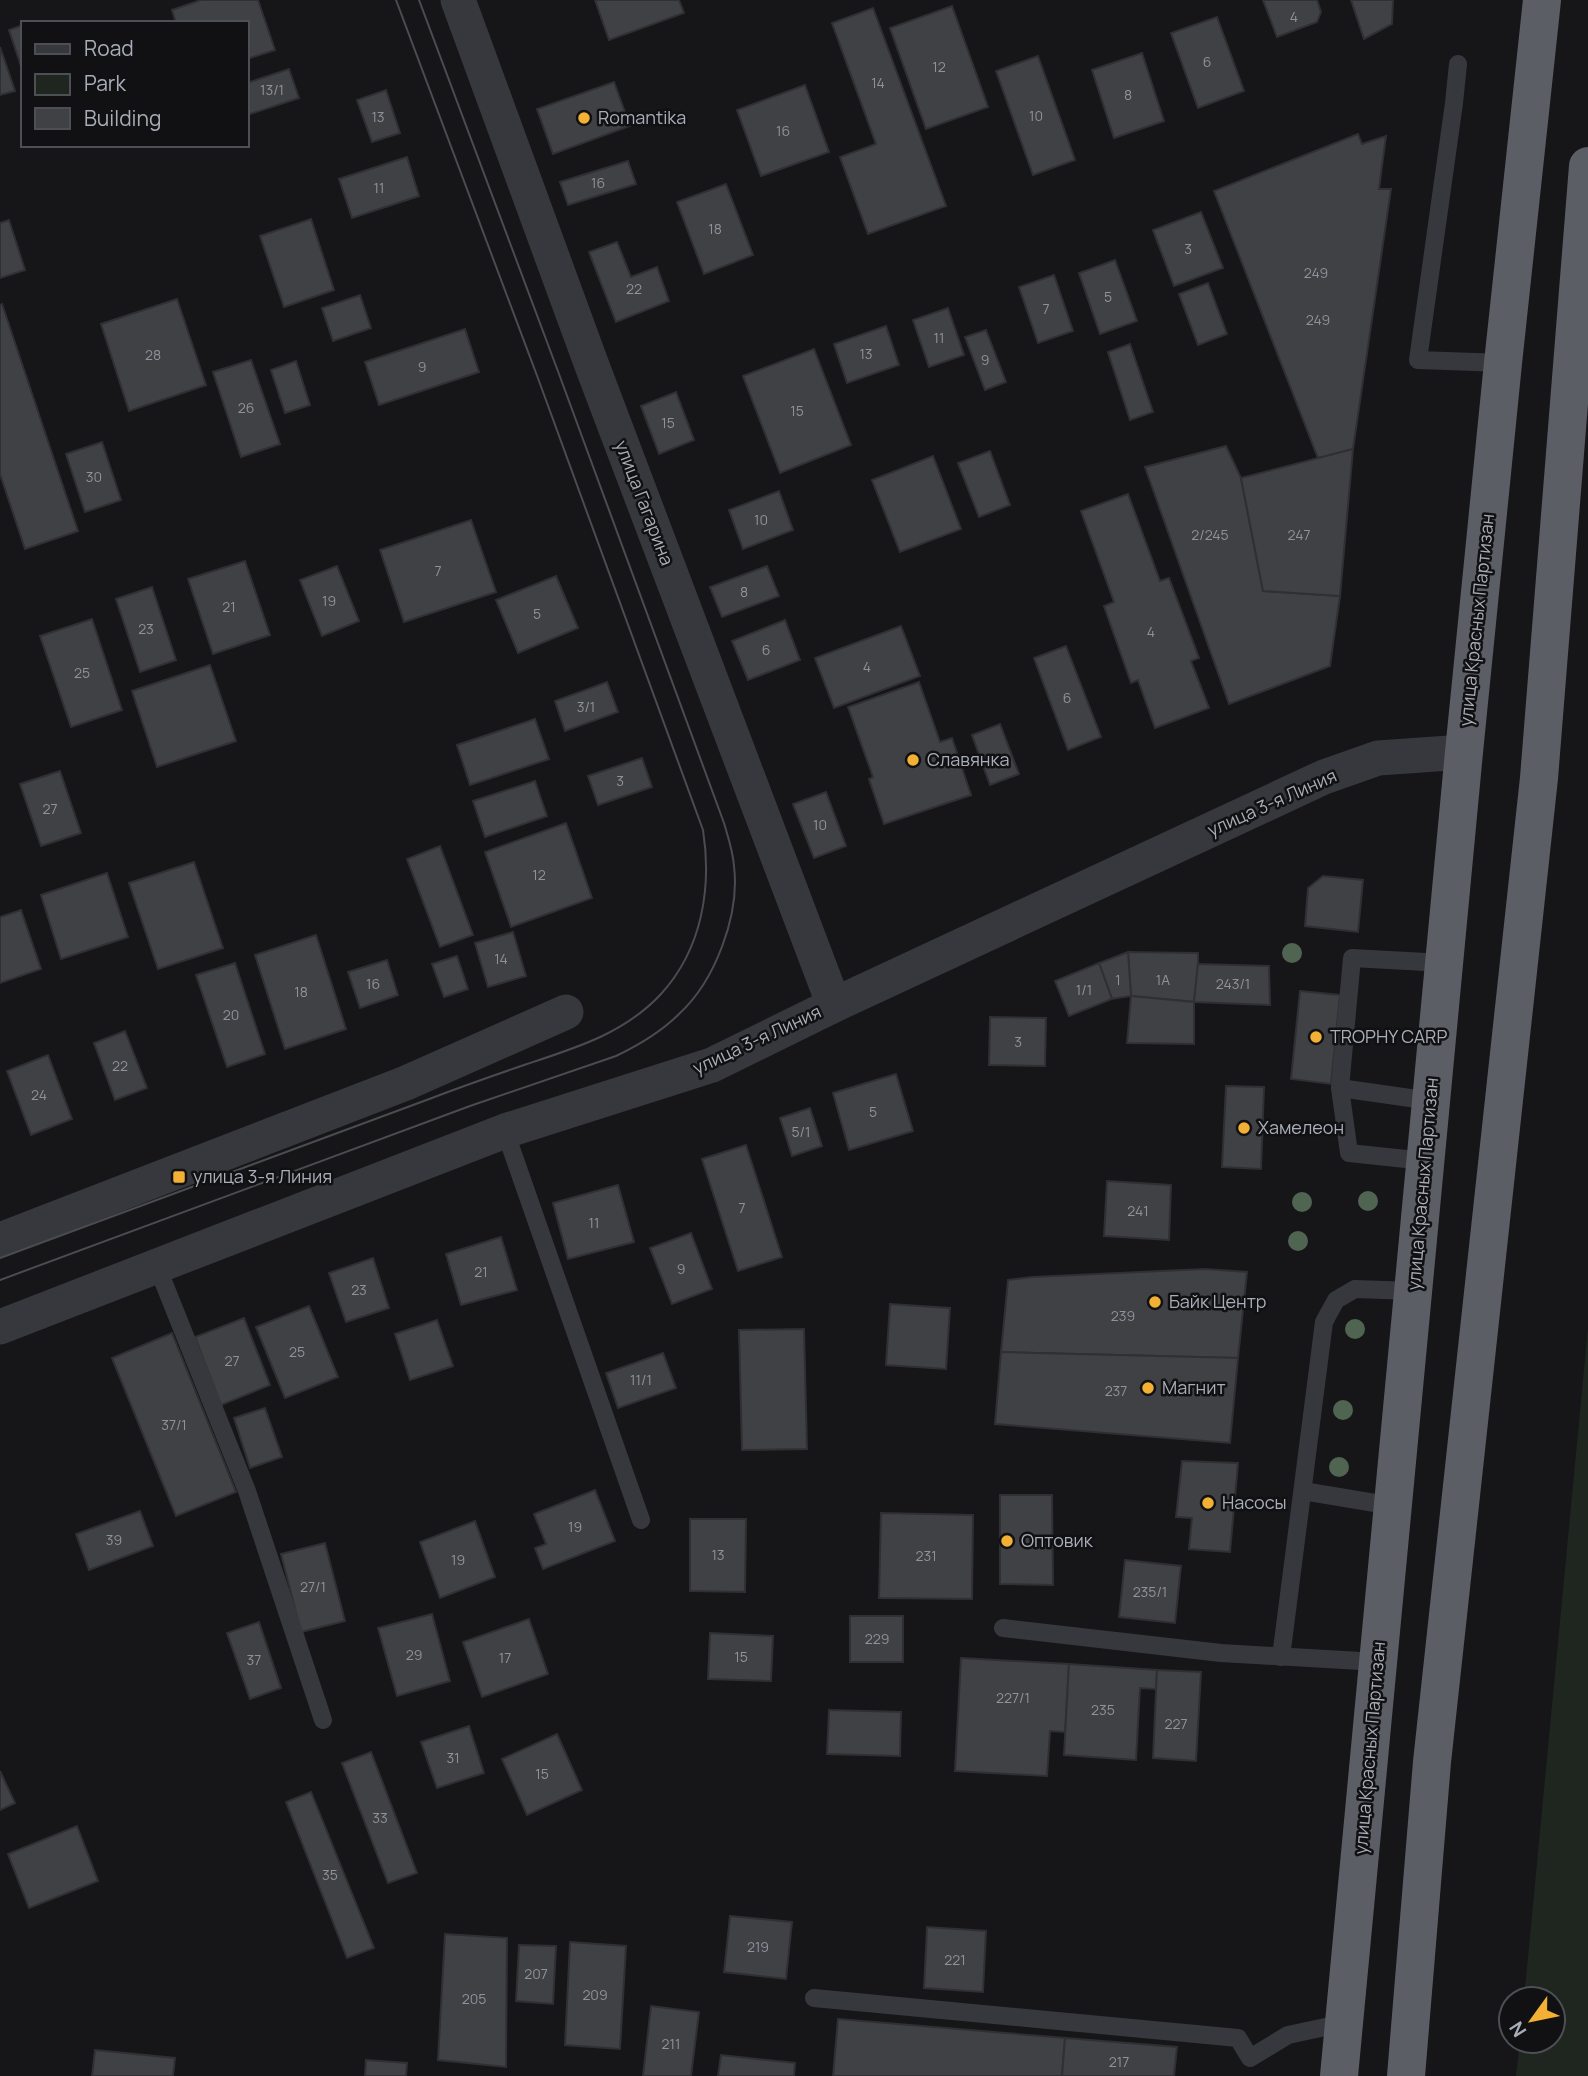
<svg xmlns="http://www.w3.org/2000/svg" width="1588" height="2076" font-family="Manrope,sans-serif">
<rect width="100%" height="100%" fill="#161618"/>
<!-- green -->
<path fill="#1e261f" d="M1588,1328v748h-72l4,-35h33v-42h-29z"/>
<!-- building -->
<g fill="#404145" stroke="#303034" stroke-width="2">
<path d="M201,0h57l17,50 -28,9v-36h-71l-4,-13z"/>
<path d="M595,0h84l5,13 -75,27z"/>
<path d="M1263,0h54l4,12 -4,10 -40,15z"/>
<path d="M1351,0h42l-1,24 -28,15z"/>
<path d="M952,6l36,101 -62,22 -36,-101z"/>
<path d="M873,8l73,198 -78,28 -28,-77 36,-13 -44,-121z"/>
<path d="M1217,17l27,74 -46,17 -27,-75z"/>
<path d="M23,25v47l-14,-42z"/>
<path d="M0,47l15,44 -15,4z"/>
<path d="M1142,53l22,68 -50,17 -22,-68z"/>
<path d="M1038,56l37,104 -42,15 -37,-104z"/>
<path d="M289,69l10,29 -52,17v-32z"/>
<path d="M614,82l16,44 -77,28 -16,-45z"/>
<path d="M805,85l24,67 -68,24 -24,-66z"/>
<path d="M386,90l14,43 -28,9 -15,-42z"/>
<path d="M1358,134l4,10 24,-8 -7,53h12l-38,260 -35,9 -104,-267z"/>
<path d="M407,157l12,39 -67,22 -13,-39z"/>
<path d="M628,161l8,23 -68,21 -8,-23z"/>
<path d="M726,184l27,71 -49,19 -27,-72z"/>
<path d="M1201,212l22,56 -49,18 -21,-56z"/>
<path d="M311,219l23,71 -50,17 -24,-71z"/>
<path d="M9,220l16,50 -25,8v-55z"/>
<path d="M617,242l14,35 26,-10 12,34 -53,21 -27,-70z"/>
<path d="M1115,260l22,61 -37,13 -21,-61z"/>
<path d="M1054,275l19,56 -35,12 -19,-56z"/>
<path d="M1208,283l19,51 -29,11 -19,-51z"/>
<path d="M360,295l11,33 -38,13 -11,-33z"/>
<path d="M177,299l29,86 -77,26 -28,-87z"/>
<path d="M2,304l76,227 -53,18 -25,-75v-169z"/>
<path d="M948,308l16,47 -35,12 -16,-47z"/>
<path d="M886,326l13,39 -52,18 -13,-39z"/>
<path d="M465,329l14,43 -100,33 -14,-43z"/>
<path d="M986,330l20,52 -21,8 -20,-53z"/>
<path d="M1130,344l23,68 -23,8 -22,-68z"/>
<path d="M814,349l37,96 -71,28 -37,-97z"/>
<path d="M251,360l29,84 -39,13 -28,-85z"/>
<path d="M296,361l14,44 -25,8 -14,-43z"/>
<path d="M676,392l18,48 -35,14 -18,-48z"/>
<path d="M102,442l19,58 -36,12 -19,-58z"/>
<path d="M1226,446l15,32 22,113 77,5 -10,70 -101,38 -84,-237z"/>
<path d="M1353,449l-13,147 -77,-5 -22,-113z"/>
<path d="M990,451l20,54 -31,12 -21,-54z"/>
<path d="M933,456l28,73 -61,23 -28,-72z"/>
<path d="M779,491l14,39 -50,19 -14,-39z"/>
<path d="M1128,494l32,87 9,-3 30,80 -8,3 18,47 -54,20 -17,-48 -7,3 -27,-77 10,-4 -33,-91z"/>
<path d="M471,520l25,72 -92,30 -24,-72z"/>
<path d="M245,561l25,74 -57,19 -25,-75z"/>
<path d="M337,566l22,55 -37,15 -22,-56z"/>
<path d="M767,566l12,30 -57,21 -12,-30z"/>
<path d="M556,576l22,52 -60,25 -22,-53z"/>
<path d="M152,587l24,73 -36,12 -24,-73z"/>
<path d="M92,619l30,91 -51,17 -31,-91z"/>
<path d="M785,620l15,40 -52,20 -16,-39z"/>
<path d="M901,626l19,50 -86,32 -19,-50z"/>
<path d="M1066,646l35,91 -33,13 -34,-92z"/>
<path d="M210,665l26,76 -79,26 -25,-76z"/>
<path d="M607,682l11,30 -53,19 -10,-30z"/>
<path d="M919,682l21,60 12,-4 19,57 -87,29 -15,-45 4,-2 -25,-70z"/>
<path d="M535,719l14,40 -79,26 -13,-40z"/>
<path d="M1000,724l19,50 -29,11 -18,-50z"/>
<path d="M642,758l10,29 -54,18 -10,-29z"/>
<path d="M60,771l21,62 -40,13 -21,-62z"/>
<path d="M535,781l12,35 -62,21 -12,-36z"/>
<path d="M826,792l20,54 -32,12 -21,-54z"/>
<path d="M566,823l26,75 -81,29 -26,-75z"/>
<path d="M440,846l33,89 -33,12 -33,-88z"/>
<path d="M194,862l29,86 -65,21 -29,-86z"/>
<path d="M107,873l21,64 -67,22 -20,-64z"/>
<path d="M1323,876l40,4 -5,52 -53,-6 3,-38z"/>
<path d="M21,910l20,59 -41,14v-66z"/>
<path d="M513,932l13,44 -38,11 -13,-44z"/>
<path d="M316,935l30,94 -61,20 -30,-94z"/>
<path d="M1128,952l70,1v11l-4,38 -63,-6z"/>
<path d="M1128,952l3,44 -19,3 -13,-36z"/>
<path d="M457,956l11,33 -24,8 -12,-33z"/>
<path d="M387,960l11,35 -38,13 -12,-36z"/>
<path d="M235,963l30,91 -38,13 -31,-92z"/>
<path d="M1099,963l13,36 -43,17 -14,-35z"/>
<path d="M1198,964l71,2 1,39 -76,-3z"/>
<path d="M1300,991l40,4 -9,89 -40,-5z"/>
<path d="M1131,996l63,6v42l-67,-1z"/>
<path d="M990,1017l56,1 -1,48 -56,-1z"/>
<path d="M125,1031l22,57 -32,12 -21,-57z"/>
<path d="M48,1055l24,64 -41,16 -24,-64z"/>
<path d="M896,1074l17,57 -64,19 -16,-57z"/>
<path d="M1226,1086l38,1 -3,82 -39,-2z"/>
<path d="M810,1108l12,38 -30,10 -12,-38z"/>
<path d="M746,1145l36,112 -44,14 -36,-112z"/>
<path d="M1107,1181l64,4 -2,55 -65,-4z"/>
<path d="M618,1185l16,57 -66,17 -15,-56z"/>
<path d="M691,1233l21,56 -40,15 -22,-56z"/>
<path d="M501,1237l16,53 -56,15 -15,-51z"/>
<path d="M373,1258l16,50 -43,14 -17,-49z"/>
<path d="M1205,1269l42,3 -9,86 -237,-6 7,-72 24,-3z"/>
<path d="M890,1304l60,4 -4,61 -60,-4z"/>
<path d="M309,1306l29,71 -53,21 -29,-71z"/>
<path d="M244,1318l26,67 -49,20 -26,-68z"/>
<path d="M437,1320l16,46 -43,14 -15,-46z"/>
<path d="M804,1329l3,120 -65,1 -3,-120z"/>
<path d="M172,1333l64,159 -60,24 -64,-158z"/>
<path d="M1001,1352l237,6 -8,85 -235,-19z"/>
<path d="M663,1353l13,35 -58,20 -12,-35z"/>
<path d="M265,1408l17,49 -32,11 -16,-50z"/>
<path d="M1182,1461l56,2 -8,89 -41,-3 3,-31 -16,-1z"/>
<path d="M595,1490l20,51 -72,28 -8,-21 11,-4 -12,-30z"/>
<path d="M1000,1495h52l1,90 -53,-1z"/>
<path d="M140,1511l13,35 -64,24 -13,-36z"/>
<path d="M881,1513l92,2 -1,84 -93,-1z"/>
<path d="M690,1519h56l-1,73 -55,-1z"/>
<path d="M475,1521l20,56 -55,21 -20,-56z"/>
<path d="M325,1543l20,78 -44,11 -20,-78z"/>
<path d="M1125,1560l56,6 -6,57 -56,-6z"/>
<path d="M432,1614l18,67 -53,15 -19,-68z"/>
<rect x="850" y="1616" width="53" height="46"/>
<path d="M529,1619l19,55 -66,23 -19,-55z"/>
<path d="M259,1622l22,66 -31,11 -23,-66z"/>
<path d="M710,1633l63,3 -2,45 -63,-2z"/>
<path d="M961,1658l108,6 -4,68 -15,-1 -3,45 -92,-5z"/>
<path d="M1069,1664l88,6 -1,19 -16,-1 -4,72 -72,-5z"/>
<path d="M1157,1670l44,2 -5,89 -43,-3z"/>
<path d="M829,1710l72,2 -1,44 -73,-2z"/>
<path d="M469,1726l15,47 -47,15 -16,-46z"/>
<path d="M557,1734l25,56 -55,25 -25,-56z"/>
<path d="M371,1752l46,121 -29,10 -46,-120z"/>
<path d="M0,1771l15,32 -15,7z"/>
<path d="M311,1792l63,156 -27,10 -61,-156z"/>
<path d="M77,1826l21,55 -69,27 -21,-54z"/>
<path d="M730,1916l62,6 -6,57 -62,-7z"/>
<path d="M927,1927l59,4 -3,61 -59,-4z"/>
<path d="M445,1934l62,4 -1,129 -68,-7z"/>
<path d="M570,1942l56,4 -6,103 -55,-4z"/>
<path d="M519,1945l37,1 -3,58 -37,-3z"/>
<path d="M651,2006l48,6 -8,64h-48z"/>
<path d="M838,2019l227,19 -3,38h-229z"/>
<path d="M1065,2038l112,9 -3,29h-112z"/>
<path d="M95,2050l80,8 -2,18h-81z"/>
<path d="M721,2055l74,8 -1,13h-76z"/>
<path d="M366,2060l41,3 -1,13h-41z"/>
</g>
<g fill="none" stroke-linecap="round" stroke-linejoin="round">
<!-- service -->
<g stroke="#37383d" stroke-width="18">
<path d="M1458,64l-4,39 -36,257 85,3"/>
<path d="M1340,1088l9,65 76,8"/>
<path d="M1431,1101l-91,-13 12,-130 92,5"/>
<path d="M505,1131l136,389"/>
<path d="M157,1266l90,225 76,229"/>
<path d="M1303,1491l90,15"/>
<path d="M1003,1628l218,25 157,9"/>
<path d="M1281,1657l43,-335 12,-22 19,-11 58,2"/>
<path d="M814,1998l424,40 12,20 38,-23 56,-12"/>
</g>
<!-- minor -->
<g stroke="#37383d" stroke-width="35">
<path d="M458,0l133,363 243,642"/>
<path d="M0,1240l406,-157 160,-71"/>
<path d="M0,1327l505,-196 207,-66 122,-60 490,-228 54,-19 86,-6"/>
</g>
<!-- trunk -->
<g stroke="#5b5e65" stroke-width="38">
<path d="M1339,2076l125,-1324 39,-389 39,-363"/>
<path d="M1406,2076l26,-314 107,-984 49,-612"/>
</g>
<!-- tram -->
<g stroke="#4a4c52" stroke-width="2">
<path d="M0,1258c144,-53 288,-107 432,-160 31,-12 63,-23 95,-34 49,-16 98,-31 134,-70 41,-45 51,-106 42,-164l-164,-449 -143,-381"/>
<path d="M0,1280l470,-174 146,-50c23,-11 45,-24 63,-42 36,-33 61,-99 55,-148 -1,-15 -6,-29 -10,-43l-165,-449 -140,-374"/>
</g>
</g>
<!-- trees -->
<g fill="#506452">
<circle cx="1292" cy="953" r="10"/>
<circle cx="1368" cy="1201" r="10"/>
<circle cx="1302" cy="1202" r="10"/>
<circle cx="1298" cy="1241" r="10"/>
<circle cx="1355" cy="1329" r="10"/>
<circle cx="1343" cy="1410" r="10"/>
<circle cx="1339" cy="1467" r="10"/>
</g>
<!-- markers -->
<g fill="#f2b134" stroke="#111113" stroke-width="2.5">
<circle cx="584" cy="118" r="7"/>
<circle cx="913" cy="760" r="7"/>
<circle cx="1316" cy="1037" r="7"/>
<circle cx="1244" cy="1128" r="7"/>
<rect x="172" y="1170" width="14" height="14" rx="3.5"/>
<circle cx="1155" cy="1302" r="7"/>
<circle cx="1148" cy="1388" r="7"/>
<circle cx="1208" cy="1503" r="7"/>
<circle cx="1007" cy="1541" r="7"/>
</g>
<g text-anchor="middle" stroke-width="5" stroke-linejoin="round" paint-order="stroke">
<!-- number labels -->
<g font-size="14" fill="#8e929b">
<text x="1294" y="22">4</text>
<text x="1207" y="67">6</text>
<text x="939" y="72">12</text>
<text x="878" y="88">14</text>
<text x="272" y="95">13/1</text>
<text x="1128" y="100">8</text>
<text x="1036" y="121">10</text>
<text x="378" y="122">13</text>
<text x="783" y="136">16</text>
<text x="598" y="188">16</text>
<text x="379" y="193">11</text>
<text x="715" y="234">18</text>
<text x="1188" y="254">3</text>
<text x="1316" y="278">249</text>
<text x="634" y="294">22</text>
<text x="1108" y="302">5</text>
<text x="1046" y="314">7</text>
<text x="1318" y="325">249</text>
<text x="939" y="343">11</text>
<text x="866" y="359">13</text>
<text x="153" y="360">28</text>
<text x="985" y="365">9</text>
<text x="422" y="372">9</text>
<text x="246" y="413">26</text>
<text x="797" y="416">15</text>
<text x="668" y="428">15</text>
<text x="94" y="482">30</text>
<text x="761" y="525">10</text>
<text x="1210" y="540">2/245</text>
<text x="1299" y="540">247</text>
<text x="438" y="576">7</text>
<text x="744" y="597">8</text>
<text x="329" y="606">19</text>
<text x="229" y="612">21</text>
<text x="537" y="619">5</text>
<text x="146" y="634">23</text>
<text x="1151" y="637">4</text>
<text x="766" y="655">6</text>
<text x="867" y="672">4</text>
<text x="82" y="678">25</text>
<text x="1067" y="703">6</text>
<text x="586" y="712">3/1</text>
<text x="620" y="786">3</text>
<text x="50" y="814">27</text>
<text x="820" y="830">10</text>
<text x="539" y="880">12</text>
<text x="501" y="964">14</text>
<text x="1118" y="985">1</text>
<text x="1163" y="985">1А</text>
<text x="373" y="989">16</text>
<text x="1233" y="989">243/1</text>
<text x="1084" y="995">1/1</text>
<text x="301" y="997">18</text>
<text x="231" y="1020">20</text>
<text x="1018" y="1047">3</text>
<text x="120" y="1071">22</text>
<text x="39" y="1100">24</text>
<text x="873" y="1117">5</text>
<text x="801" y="1137">5/1</text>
<text x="742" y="1213">7</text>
<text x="1138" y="1216">241</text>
<text x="594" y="1228">11</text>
<text x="681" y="1274">9</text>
<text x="481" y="1277">21</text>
<text x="359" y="1295">23</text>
<text x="1123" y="1321">239</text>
<text x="297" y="1357">25</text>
<text x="232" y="1366">27</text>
<text x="641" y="1385">11/1</text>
<text x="1116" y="1396">237</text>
<text x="174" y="1430">37/1</text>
<text x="575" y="1532">19</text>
<text x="114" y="1545">39</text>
<text x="718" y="1560">13</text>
<text x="926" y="1561">231</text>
<text x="458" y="1565">19</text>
<text x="313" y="1592">27/1</text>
<text x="1150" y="1597">235/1</text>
<text x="877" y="1644">229</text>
<text x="414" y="1660">29</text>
<text x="741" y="1662">15</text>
<text x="505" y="1663">17</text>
<text x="254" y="1665">37</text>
<text x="1013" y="1703">227/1</text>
<text x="1103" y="1715">235</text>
<text x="1176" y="1729">227</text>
<text x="453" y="1763">31</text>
<text x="542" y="1779">15</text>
<text x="380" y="1823">33</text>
<text x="330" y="1880">35</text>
<text x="758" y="1952">219</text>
<text x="955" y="1965">221</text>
<text x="536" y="1979">207</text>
<text x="595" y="2000">209</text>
<text x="474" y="2004">205</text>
<text x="671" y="2049">211</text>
<text x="1119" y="2067">217</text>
</g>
<!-- poi labels -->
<g font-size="18" fill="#a8adb8" stroke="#111113" text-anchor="start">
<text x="598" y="124">Romantika</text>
<text x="927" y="766">Славянка</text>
<text x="1330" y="1043">TROPHY CARP</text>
<text x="1258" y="1134">Хамелеон</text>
<text x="193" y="1183">улица 3-я Линия</text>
<text x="1169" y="1308">Байк Центр</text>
<text x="1162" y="1394">Магнит</text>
<text x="1222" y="1509">Насосы</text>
<text x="1021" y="1547">Оптовик</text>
</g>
<!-- street labels -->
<g font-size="18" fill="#a8adb8" stroke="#111113">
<text transform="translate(644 503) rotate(69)" y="6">улица Гагарина</text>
<text transform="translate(1477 620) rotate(-84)" y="6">улица Красных Партизан</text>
<text transform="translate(1272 803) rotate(-24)" y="6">улица 3-я Линия</text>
<text transform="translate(757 1040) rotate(-25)" y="6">улица 3-я Линия</text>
<text transform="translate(1423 1184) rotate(-85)" y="6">улица Красных Партизан</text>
<text transform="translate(1370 1748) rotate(-85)" y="6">улица Красных Партизан</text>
</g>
</g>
<!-- legend -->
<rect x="21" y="21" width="228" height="126" fill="#111113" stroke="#4d4f55" stroke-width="2"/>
<rect x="35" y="44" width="35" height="10" fill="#37383d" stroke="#4d4f55" stroke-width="2"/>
<text x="84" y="56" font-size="21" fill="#a8adb8">Road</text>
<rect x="35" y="74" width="35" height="21" fill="#1e261f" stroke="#4d4f55" stroke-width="2"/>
<text x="84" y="91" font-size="21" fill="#a8adb8">Park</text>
<rect x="35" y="108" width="35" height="21" fill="#404145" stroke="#4d4f55" stroke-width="2"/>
<text x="84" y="126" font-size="21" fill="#a8adb8">Building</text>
<!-- north arrow -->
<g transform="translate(1532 2020) rotate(237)"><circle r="33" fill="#111113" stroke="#4d4f55" stroke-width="2"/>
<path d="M0-5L12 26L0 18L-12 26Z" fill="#f2b134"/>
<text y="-10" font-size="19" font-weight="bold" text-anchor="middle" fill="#a8adb8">N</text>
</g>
</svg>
